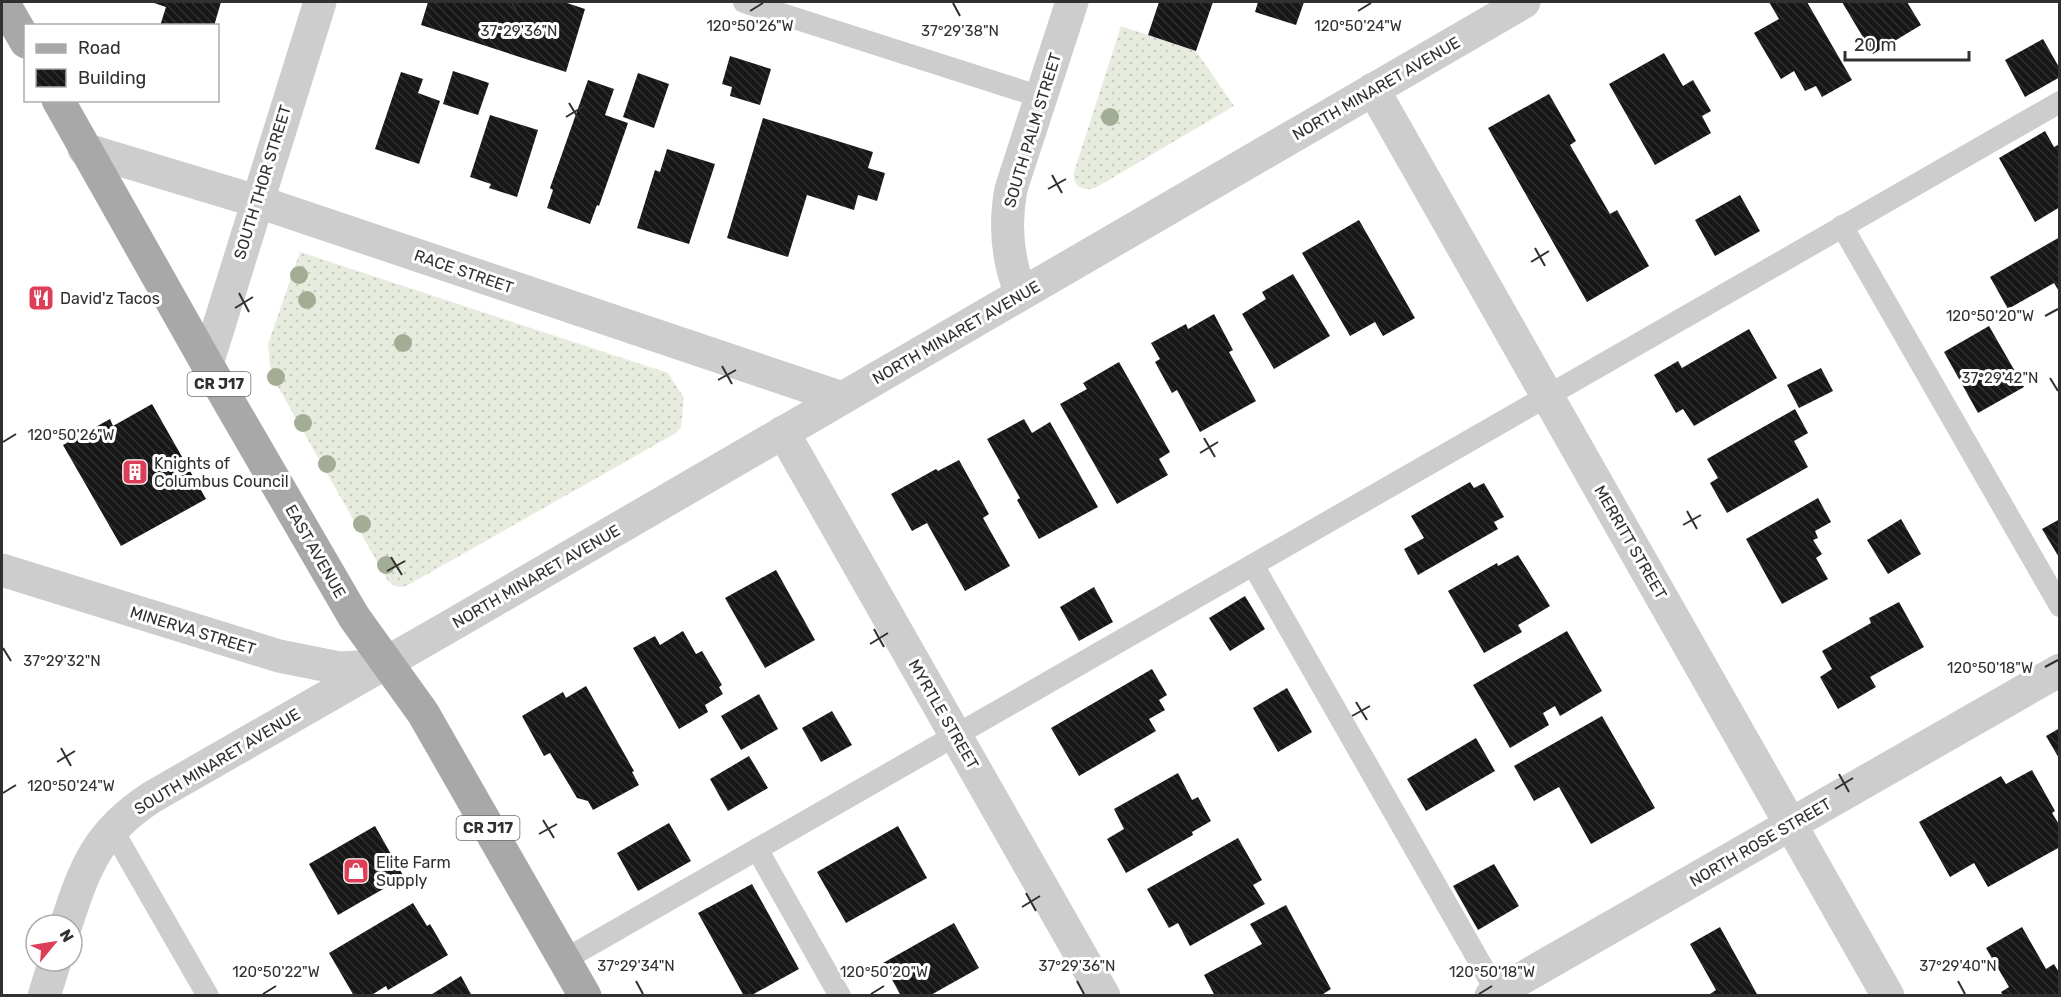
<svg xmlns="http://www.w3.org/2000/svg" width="2061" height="997" font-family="Rubik,sans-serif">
<defs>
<pattern id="grass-dots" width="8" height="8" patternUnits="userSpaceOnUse" patternTransform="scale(1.5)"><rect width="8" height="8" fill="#e7ecdf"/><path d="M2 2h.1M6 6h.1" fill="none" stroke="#c6cbc0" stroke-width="1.8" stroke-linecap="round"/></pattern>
<pattern id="building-back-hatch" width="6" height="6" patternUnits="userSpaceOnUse" patternTransform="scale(1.5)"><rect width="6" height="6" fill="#171717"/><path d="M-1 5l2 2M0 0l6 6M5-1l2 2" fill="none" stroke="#303030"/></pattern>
</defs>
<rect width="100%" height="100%" fill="#fff"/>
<!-- grass -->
<g fill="url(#grass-dots)">
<path d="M1121,26l75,25 38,55 -137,81c-13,5 -25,0 -23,-15z"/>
<path d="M300,252l368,121 16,25 -3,29 -5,6 -268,152c-8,4 -14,1 -20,-4l-115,-203 -3,-13 -2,-21z"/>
</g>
<!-- building -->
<g fill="url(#building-back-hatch)">
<path d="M151,2h70l-7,24h-54l6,-19z"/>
<path d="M428,2h136l21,7 -19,63 -145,-47z"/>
<path d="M1159,2h54l-17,49 -48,-16z"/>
<path d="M1258,2h46l-8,23 -41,-13z"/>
<path d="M1769,2h38l45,78 -30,17 -6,-11 -11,5 -11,-20 -13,8 -27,-46 25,-14z"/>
<path d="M1842,2h65l14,23 -48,29z"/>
<path d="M2043,39l17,30v8l-35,20 -20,-37z"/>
<path d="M1664,53l19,33 10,-6 18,31 -9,5 9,17 -56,32 -46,-81z"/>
<path d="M730,56l41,13 -11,36 -30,-9 2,-9 -10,-3z"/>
<path d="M453,71l36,12 -11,32 -35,-11z"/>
<path d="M401,72l22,7 -5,14 22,8 -21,63 -44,-15z"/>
<path d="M638,73l31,11 -15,44 -31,-11z"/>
<path d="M588,80l26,9 -9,26 23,8 -29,83 -2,-1 -7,19 -43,-16 6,-18 -3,-2z"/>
<path d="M1549,94l27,47 -6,4 40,69 7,-4 32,56 -62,36 -99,-174z"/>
<path d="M490,115l48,15 -21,67 -28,-9 2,-4 -21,-7z"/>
<path d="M763,118l110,34 -5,16 17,5 -8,28 -19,-6 -4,15 -47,-15 -19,62 -61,-19z"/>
<path d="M2045,131l9,16 6,-3v63l-25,15 -36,-64z"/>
<path d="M667,149l48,15 -26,80 -52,-16 18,-58 5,2z"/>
<path d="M1740,195l20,36 -45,25 -20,-36z"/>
<path d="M1359,220l56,98 -32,18 -8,-14 -25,14 -48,-83z"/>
<path d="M2060,237v56l-6,-10 -46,26 -18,-32z"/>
<path d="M1293,274l37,62 -56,33 -32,-55 24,-15 -4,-7z"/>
<path d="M1214,314l19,36 -4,2 27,49 -56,31 -23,-42 -5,3 -17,-31 5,-3 -9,-16 35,-19 2,5z"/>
<path d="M1989,326l35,61 -46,26 -34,-61z"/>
<path d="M1749,329l28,49 -83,48 -11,-17 -7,4 -22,-38 24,-14 4,7z"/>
<path d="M1119,362l51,90 -11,7 9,16 -51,29 -57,-100 27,-15 -4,-6z"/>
<path d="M1821,368l12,23 -34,17 -12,-23z"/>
<path d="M152,404l54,95 -85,47 -58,-101 47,-26 3,7z"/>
<path d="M1795,409l13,24 -14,8 14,26 -81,46 -17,-30 8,-5 -11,-19z"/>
<path d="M1024,419l8,14 18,-11 48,85 -59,32 -22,-39 3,-2 -33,-59z"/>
<path d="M959,460l30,54 -6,4 27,48 -45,25 -38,-68 -15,8 -21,-37 45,-25 2,2z"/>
<path d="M1470,482l4,6 10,-5 20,34 -10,5 4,7 -80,46 -14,-26 20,-11 -13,-22z"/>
<path d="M1818,498l13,24 -16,9 3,7 -5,2 9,14 -6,4 12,21 -46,25 -36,-65z"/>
<path d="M1901,519l20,35 -33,20 -21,-34z"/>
<path d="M2060,519v40l-18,-30z"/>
<path d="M1518,555l32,51 -32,19 4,7 -38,21 -36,-62 49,-28 1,3z"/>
<path d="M776,570l39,70 -50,28 -40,-70z"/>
<path d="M1094,587l19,35 -34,19 -19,-34z"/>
<path d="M1245,596l20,33 -35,22 -21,-33z"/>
<path d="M1899,602l25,45 -54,30 6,10 -38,22 -18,-32 12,-8 -10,-18 49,-28 -2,-5z"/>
<path d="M683,631l13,23 6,-3 20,34 -3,2 4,7 -18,11 3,7 -29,17 -46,-81 22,-12 5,9z"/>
<path d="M1567,631l35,60 -42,25 -5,-10 -12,7 6,12 -39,23 -37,-63z"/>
<path d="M1152,669l15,26 -8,5 6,10 -16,9 7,12 -77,45 -28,-48z"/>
<path d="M586,686l48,85 -2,1 7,13 -46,25 -5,-9 -11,-3 -27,-45 -6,3 -22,-40 41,-24 3,6z"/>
<path d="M1287,688l25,44 -34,20 -25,-44z"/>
<path d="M759,694l19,35 -37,21 -20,-34z"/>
<path d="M832,711l20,34 -31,17 -19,-34z"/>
<path d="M1602,716l53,92 -64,36 -32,-57 -25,14 -20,-35z"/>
<path d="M2060,728v32l-14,-24z"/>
<path d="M1476,738l19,33 -69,40 -19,-32z"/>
<path d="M749,756l19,32 -40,23 -18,-32z"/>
<path d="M2032,770l23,41 -3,2 8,13v21l-72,40 -14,-24 -24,14 -31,-55 82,-46 5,8z"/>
<path d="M1178,773l14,27 6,-3 13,24 -19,11 1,3 -67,38 -19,-34 17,-10 -10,-20z"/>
<path d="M669,823l22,38 -53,30 -21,-38z"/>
<path d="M375,826l29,51 -66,38 -29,-51z"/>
<path d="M898,826l29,52 -81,45 -29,-51z"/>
<path d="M1238,838l24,42 -9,5 12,19 -75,42 -12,-23 -9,5 -22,-39z"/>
<path d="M1494,864l25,42 -41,24 -25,-44z"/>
<path d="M752,884l47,85 -49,27h-6l-46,-83z"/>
<path d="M413,903l14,23 3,-2 18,31 -60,35 -2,-4 -16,10h-16l-25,-43z"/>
<path d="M1286,905l45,84 -11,7h-105l-11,-21 58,-31 -12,-20z"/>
<path d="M954,923l25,45 -50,28h-28l-18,-33z"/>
<path d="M1720,927l38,69h-51l9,-6 -26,-46z"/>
<path d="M2022,927l24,42 8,-5 6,10v22h-57l-2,-4 8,-5 -23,-39z"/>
<path d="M461,976l11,20h-43z"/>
</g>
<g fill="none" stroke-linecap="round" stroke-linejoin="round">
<!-- lane -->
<g stroke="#cdcdcd" stroke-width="22">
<path d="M744,2l297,95"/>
<path d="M1842,226l218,380"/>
<path d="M1253,565l246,431"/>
<path d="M112,829l96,167"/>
<path d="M757,849l83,147"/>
<path d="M564,960l1496,-858"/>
</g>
<!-- street -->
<g stroke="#cdcdcd" stroke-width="33">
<path d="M1373,89l515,907"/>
<path d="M84,149l172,52 586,197"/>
<path d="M1021,294c-14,-35 -17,-68 -10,-105l61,-187"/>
<path d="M207,364l113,-362"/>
<path d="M783,432l321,564"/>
<path d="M2,570l277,86 60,12 36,-2"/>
<path d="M66,925c19,-59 32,-93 86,-128l293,-168 1079,-627"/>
<path d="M44,996l11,-35"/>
<path d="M1491,996l569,-326"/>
</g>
<!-- primary -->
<g stroke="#a8a8a8" stroke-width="33">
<path d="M3,2l23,40"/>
<path d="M58,100l149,264 147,253 69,96 162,283"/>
</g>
</g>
<!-- trees -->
<g fill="#a3ad95">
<circle cx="1110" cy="117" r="9"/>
<circle cx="299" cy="275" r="9"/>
<circle cx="307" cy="300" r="9"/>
<circle cx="403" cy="343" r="9"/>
<circle cx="276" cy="377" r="9"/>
<circle cx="303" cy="423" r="9"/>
<circle cx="327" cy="464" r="9"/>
<circle cx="362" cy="524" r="9"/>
<circle cx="386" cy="565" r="9"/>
</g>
<!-- ticks -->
<path fill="none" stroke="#303030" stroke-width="2" d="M512,3l7,13M953,3l7,13M750,11l13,-8M1358,11l13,-8M569,103l11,18M566,117l18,-11M1052,175l10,18M1048,189l18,-10M1535,248l10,18M1531,262l18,-11M239,293l10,19M235,308l18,-11M2045,316l13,-7M722,366l10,18M2050,378l8,13M718,380l18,-10M1204,438l11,19M3,442l13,-8M1200,453l18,-11M1687,511l10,18M1683,525l18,-10M391,557l11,18M387,571l18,-10M874,629l10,18M870,644l18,-11M3,648l8,13M2045,667l13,-7M1356,702l11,18M1352,716l18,-10M61,748l10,18M57,762l18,-11M1839,774l10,18M1835,789l18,-11M3,793l13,-8M543,820l11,18M539,834l18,-10M1026,893l10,18M1022,907l18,-11M636,981l7,13M1077,981l7,13M1958,981l7,13M263,994l13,-8M871,994l13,-8M1479,994l13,-8"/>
<!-- icons -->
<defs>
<g id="restaurant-square" transform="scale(1.35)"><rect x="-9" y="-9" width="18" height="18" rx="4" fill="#db3e56" stroke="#fff"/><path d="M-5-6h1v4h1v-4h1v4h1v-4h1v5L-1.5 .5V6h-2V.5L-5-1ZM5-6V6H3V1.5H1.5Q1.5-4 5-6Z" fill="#fff"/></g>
<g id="building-square" transform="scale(1.35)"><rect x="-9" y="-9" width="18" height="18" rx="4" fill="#db3e56" stroke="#fff"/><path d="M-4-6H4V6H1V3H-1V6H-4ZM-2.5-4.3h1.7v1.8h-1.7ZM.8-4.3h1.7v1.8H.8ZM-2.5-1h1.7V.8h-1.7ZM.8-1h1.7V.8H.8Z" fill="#fff"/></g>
<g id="shop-square" transform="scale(1.35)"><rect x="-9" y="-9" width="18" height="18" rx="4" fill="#db3e56" stroke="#fff"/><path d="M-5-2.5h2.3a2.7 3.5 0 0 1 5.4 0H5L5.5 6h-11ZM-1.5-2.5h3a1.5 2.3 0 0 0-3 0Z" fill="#fff"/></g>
</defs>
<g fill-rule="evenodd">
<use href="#restaurant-square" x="41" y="298"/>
<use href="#building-square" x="135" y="472"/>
<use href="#shop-square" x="356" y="871"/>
</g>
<g text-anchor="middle" stroke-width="6" stroke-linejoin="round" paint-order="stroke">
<!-- shield labels -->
<g fill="#fff" stroke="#6e6e6e" stroke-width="1.5">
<rect x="187.5" y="372" width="63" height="24" rx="4.5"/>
<rect x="456.5" y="816" width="63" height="24" rx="4.5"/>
</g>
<g font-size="15" font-weight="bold" fill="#303030">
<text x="219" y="389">CR J17</text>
<text x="488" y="833">CR J17</text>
</g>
<!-- street labels -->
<g font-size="16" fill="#303030" stroke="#fff">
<text transform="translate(1376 88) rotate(-30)" y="6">NORTH MINARET AVENUE</text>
<text transform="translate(1032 130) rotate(-73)" y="6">SOUTH PALM STREET</text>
<text transform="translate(262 182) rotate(-73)" y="6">SOUTH THOR STREET</text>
<text transform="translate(464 271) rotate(19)" y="6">RACE STREET</text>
<text transform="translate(956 332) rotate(-30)" y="6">NORTH MINARET AVENUE</text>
<text transform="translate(1631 542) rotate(60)" y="6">MERRITT STREET</text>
<text transform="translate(316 551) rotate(60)" y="6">EAST AVENUE</text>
<text transform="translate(536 576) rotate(-30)" y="6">NORTH MINARET AVENUE</text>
<text transform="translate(193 630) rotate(17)" y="6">MINERVA STREET</text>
<text transform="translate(944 714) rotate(60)" y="6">MYRTLE STREET</text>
<text transform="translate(217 761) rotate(-31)" y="6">SOUTH MINARET AVENUE</text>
<text transform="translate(1760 842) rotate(-30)" y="6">NORTH ROSE STREET</text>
</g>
<!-- poi labels -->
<g font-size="16" fill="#303030" stroke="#fff" text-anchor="start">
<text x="60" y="304">David'z Tacos</text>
<text x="154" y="469">Knights of<tspan x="154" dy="18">Columbus Council</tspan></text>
<text x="376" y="868">Elite Farm<tspan x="376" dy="18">Supply</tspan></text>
</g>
</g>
<g font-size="15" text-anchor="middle" fill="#303030" stroke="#fff" stroke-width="6" stroke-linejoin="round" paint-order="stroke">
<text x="750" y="31">120°50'26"W</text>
<text x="1358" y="31">120°50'24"W</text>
<text x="519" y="36">37°29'36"N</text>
<text x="960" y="36">37°29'38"N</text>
<text x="1990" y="321">120°50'20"W</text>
<text x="2000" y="383">37°29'42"N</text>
<text x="71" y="440">120°50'26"W</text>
<text x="62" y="666">37°29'32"N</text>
<text x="1990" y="673">120°50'18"W</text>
<text x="71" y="791">120°50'24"W</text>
<text x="636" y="971">37°29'34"N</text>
<text x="1077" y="971">37°29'36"N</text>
<text x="1958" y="971">37°29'40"N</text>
<text x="276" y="977">120°50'22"W</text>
<text x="884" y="977">120°50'20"W</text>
<text x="1492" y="977">120°50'18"W</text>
</g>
<!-- border -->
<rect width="2061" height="997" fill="none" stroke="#303030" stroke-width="6"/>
<!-- legend -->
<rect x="24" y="24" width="195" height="78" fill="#ffffff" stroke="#acacac" stroke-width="1.5"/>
<rect x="36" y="44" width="30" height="9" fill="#a8a8a8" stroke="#acacac" stroke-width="1.5"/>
<text x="78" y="54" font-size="18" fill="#303030">Road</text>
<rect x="36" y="69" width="30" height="18" fill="url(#building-back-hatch)" stroke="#acacac" stroke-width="1.5"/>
<text x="78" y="84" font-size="18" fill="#303030">Building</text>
<!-- north arrow -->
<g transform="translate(54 943) rotate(60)"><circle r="28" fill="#ffffff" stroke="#acacac" stroke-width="1.5"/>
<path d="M0-4.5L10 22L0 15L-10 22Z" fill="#db3e56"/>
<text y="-9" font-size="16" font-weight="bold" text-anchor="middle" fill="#303030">N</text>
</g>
<!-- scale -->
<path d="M1845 51v9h124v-9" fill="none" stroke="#303030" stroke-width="3"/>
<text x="1854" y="51" font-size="18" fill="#303030" stroke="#ffffff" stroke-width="4.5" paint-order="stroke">20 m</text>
</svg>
